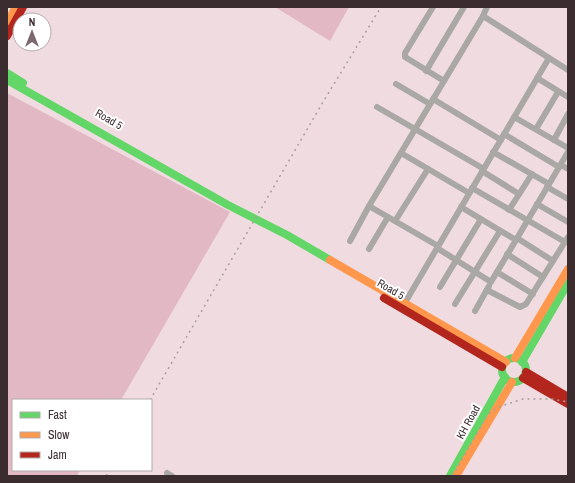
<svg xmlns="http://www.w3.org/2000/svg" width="575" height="483" font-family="'Archivo Narrow',sans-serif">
<rect width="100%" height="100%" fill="#f0dbe1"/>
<!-- green -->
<g fill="#e2b8c4">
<path d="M275,7h74l-19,34z"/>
<path d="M7,93l223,119 -109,188h-108v70h67l-3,6h-70z"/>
</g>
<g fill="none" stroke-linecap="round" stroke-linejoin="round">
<!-- street -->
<g stroke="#a9a8a5" stroke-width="6">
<path d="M433,7l-28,46v4l39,24"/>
<path d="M487,7l-4,9 85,54"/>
<path d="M426,71l38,-64"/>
<path d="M537,78l31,19"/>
<path d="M396,84l34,20"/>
<path d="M433,99l68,41"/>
<path d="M377,107l107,62"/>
<path d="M514,117l54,31"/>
<path d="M536,129l22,-37"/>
<path d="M504,134l55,33"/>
<path d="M554,140l14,-26"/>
<path d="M493,152l56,32"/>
<path d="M401,153l68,40"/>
<path d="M561,165l7,4"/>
<path d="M482,171l37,23"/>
<path d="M547,187l21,12"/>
<path d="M472,188l93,54"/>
<path d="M537,204l31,18"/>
<path d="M369,206l114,-190"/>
<path d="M509,210l23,-36"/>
<path d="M395,221l33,-52"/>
<path d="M517,238l36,23"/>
<path d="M516,240l52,-88"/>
<path d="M350,241l19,-35 69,40"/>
<path d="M437,248l54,34 25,-42 -55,-33"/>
<path d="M369,249l19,-32"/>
<path d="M507,254l36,23"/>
<path d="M497,272l36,22"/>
<path d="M440,287l41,-68"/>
<path d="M487,290l33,17 6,-3 42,-67"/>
<path d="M455,304l45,-73"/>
<path d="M403,306l146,-248"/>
<path d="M475,311l14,-25"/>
<path d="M167,473l5,3"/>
</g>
<!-- fast -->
<g stroke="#63d668" stroke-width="8">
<path d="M7,73l16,10"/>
<path d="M7,80l221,125 59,30 43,25"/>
<circle cx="514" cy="370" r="12"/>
<path d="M522,362l46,-79"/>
<path d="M450,476l55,-99"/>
</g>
<!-- slow -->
<g stroke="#ff974d" stroke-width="8">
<path d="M7,23l9,-16"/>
<path d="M330,260l176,102"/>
<path d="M515,358l53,-89"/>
<path d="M456,476l56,-94"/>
</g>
<!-- jam -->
<g stroke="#b3261e" stroke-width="8">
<path d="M7,36l16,-29"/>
<path d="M384,298l118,69"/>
<path d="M526,372l42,25"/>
<path d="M523,378l45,26"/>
</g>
<!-- rail -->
<g stroke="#a6a0a0" stroke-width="1.5" stroke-dasharray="2 4" stroke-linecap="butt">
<path d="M150,400l173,-298 58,-95"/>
<path d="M106,476l4,-6"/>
<path d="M453,476l35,-62 13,-8 22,-7h29l16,3"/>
</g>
</g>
<g text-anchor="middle" stroke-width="4" stroke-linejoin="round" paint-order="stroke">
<!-- street labels -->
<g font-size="11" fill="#3b2c30" stroke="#fff">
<text transform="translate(109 119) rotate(30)" y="4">Road 5</text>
<text transform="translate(391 289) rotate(30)" y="4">Road 5</text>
<text transform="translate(468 422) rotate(-61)" y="4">KH Road</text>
</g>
</g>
<!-- border -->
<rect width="575" height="483" fill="none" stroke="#3b2c30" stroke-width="16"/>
<!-- legend -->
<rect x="12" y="399" width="140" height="72" fill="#ffffff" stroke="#b1abac"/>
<rect x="20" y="412" width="20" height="6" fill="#63d668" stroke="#b1abac"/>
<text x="48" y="419" font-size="12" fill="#3b2c30">Fast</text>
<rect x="20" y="432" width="20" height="6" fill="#ff974d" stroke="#b1abac"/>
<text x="48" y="439" font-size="12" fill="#3b2c30">Slow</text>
<rect x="20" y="452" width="20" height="6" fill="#b3261e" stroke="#b1abac"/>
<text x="48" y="459" font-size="12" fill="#3b2c30">Jam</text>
<!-- north arrow -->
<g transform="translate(32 32)"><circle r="19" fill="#ffffff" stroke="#b1abac"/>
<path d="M0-3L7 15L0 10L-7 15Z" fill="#7a696e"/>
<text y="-6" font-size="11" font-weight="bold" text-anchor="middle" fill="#3b2c30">N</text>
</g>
</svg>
